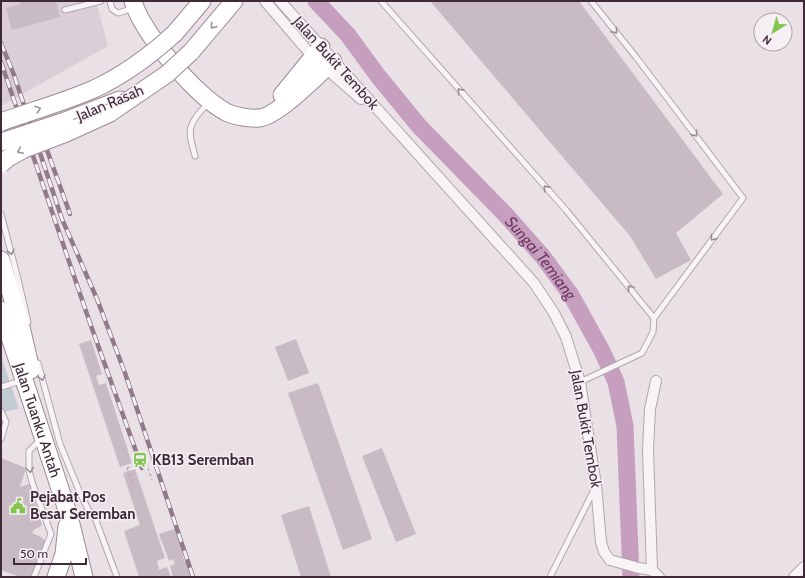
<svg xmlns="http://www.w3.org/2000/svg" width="805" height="578" font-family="Cabin,sans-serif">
<rect width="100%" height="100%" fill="#e9e1e6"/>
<!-- built -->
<path fill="#dacfd6" d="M1,1h95l12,45 -105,59 -2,-7z"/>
<!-- green -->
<path fill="#c3cbd2" d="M1,356l18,53 -18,3z"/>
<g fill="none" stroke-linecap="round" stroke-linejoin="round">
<!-- river -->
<path stroke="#c69ebe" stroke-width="17" id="s1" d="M316,1l32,34 30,41 41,50 86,88 38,43 28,38 31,56 14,31 9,44 6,151"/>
</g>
<!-- building -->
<g fill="#c8bbc4">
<path d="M19,1h37l4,16 -48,13 -6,-22 14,-4z"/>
<path d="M430,1h149l144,193 -47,39 15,27 -35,19 -26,-43z"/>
<path d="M296,339l13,34 -21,8 -13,-34z"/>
<path d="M91,340l11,34 -6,2 3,9 7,-2 26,80 -12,4 -41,-123z"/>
<path d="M318,383l54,156 -29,11 -55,-157z"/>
<path d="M382,448l34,86 -20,8 -34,-86z"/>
<path d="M1,458l25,10 -6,19 9,-3 13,41 -8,5 -2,3 9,4 4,4 -14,36h-11l-19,-7z"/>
<path d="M135,469l30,89 -8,3 2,9 8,-3 4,10h-32l-15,-46 16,-6 -17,-52z"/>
<path d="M309,506l22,71h-30l-20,-62z"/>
<path d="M178,528l9,25 -5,1 3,8 5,-1 5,16h-22l-3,-11 5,-2 -2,-5 -4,2 -10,-27z"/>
</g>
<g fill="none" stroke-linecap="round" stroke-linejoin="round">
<!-- service casing -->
<g stroke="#b3a6ae" stroke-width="7">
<g id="service">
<path d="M110,1l2,8 6,4 16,-5"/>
<path d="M381,1l185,209 88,108"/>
<path d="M65,10l36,-9"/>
<path d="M195,156c-2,-9 -7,-21 -4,-29 2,-9 11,-17 17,-24"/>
<path d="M1,214l17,65 10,43"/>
<path d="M38,363l22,81 20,49 8,16 7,9 22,59"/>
<path d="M580,382l62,-29 11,-21 1,-14 89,-120 -107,-141 -45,-56"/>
<path d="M1,387l20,-6"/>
<path d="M1,411l5,11 -5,17"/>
<path d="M39,502l20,-7"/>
<path d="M34,577l17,-43 -19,-52 -3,-12v-19l12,-12"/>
<path d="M550,577l45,-89"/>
</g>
</g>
<!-- minor casing -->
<g stroke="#b3a6ae" stroke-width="12">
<g id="minor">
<path d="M265,1l48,56 48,42"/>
<path d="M280,1l254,282 20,30 12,24 14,45 16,103 5,57 3,10 6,8 29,8 13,2"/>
<path d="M656,381l-6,28 -2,41 4,120 7,7"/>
<path d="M794,577l10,-10"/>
</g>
</g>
<!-- trunk casing -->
<g stroke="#9e8998" stroke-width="19">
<g id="trunk">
<path d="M133,1c9,32 64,96 93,111 7,4 25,7 33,6 18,-1 60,-44 74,-57"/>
<path d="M175,33l27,-32"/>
<path d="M191,52l43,-51"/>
<path d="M282,95l39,-48"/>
<path d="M65,121l55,-21"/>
<path d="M1,260l20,67 10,43"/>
<path id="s2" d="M1,310l68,206 15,61"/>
<path d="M56,577l8,-23 3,-28"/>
</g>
</g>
<!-- path -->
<g stroke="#b5abb2" stroke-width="1.5" stroke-dasharray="3 3" stroke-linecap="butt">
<path d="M146,462l6,18"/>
<path d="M127,468l6,18"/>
</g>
<!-- service -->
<use href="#service" stroke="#f7f3f6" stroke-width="5"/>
<!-- minor -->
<use href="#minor" stroke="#f7f3f6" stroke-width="10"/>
<!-- trunk -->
<use href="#trunk" stroke="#fff" stroke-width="17"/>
<!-- rail casing -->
<g stroke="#917b8a" stroke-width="4.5">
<g id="rail">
<path d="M1,43l13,32 48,144 35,80 28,74 68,204"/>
<path d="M1,62l89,261 52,145"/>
<path d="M38,125l32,89"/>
</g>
</g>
<!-- rail -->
<use href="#rail" stroke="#f6f0f5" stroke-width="3" stroke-dasharray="9" stroke-linecap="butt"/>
<!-- trunk-bridge casing -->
<g stroke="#9e8998" stroke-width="19" stroke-linecap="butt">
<g id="trunk-bridge">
<path d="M1,122c31,-11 63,-20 93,-33 30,-14 57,-34 81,-56"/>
<path d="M1,142l64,-21"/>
<path d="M1,164l7,-6 16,-9 42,-16 44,-20 57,-39 24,-22"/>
</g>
</g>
<!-- path-bridge -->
<path stroke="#b5abb2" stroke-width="1.5" stroke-dasharray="3 3" stroke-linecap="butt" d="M127,468l19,-6"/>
<!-- trunk-bridge -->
<use href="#trunk-bridge" stroke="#fff" stroke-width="17"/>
</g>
<!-- one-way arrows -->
<defs><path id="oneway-chevron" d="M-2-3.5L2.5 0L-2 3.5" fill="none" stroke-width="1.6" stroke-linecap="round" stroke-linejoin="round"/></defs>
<g stroke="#9f949c">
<use href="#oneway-chevron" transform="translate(213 26) rotate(131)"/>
<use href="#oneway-chevron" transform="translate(38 109) rotate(-19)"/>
<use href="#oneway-chevron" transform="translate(20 151) rotate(154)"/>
</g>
<g stroke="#9b8e97">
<use href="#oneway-chevron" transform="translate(615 31) rotate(51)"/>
<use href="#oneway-chevron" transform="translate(460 91) rotate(-132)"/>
<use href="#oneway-chevron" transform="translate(695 134) rotate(53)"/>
<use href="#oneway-chevron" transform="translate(546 188) rotate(-132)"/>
<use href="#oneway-chevron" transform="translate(713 238) rotate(127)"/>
<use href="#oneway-chevron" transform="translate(11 252) rotate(75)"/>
<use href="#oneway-chevron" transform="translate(630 288) rotate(-129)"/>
<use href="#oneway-chevron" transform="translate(42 378) rotate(76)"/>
<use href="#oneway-chevron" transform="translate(30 470) rotate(83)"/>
</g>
<!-- icons -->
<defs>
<g id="station-bare" transform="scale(1.2)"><path d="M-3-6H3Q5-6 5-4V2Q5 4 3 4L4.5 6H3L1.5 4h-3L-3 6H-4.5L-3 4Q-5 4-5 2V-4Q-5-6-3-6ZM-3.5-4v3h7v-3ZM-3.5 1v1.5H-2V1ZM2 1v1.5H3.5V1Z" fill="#84c54f" stroke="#f6f0f5" stroke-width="2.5" paint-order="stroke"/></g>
<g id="civic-bare" transform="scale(1.2)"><path d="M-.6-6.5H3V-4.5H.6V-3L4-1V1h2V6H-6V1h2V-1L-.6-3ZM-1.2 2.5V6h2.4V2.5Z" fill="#84c54f" stroke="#f6f0f5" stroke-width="2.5" paint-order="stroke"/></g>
</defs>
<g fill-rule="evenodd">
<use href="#station-bare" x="140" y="460"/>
<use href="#civic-bare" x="18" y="506"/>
</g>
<g text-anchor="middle" stroke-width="3" stroke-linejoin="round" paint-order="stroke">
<!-- street labels -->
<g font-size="15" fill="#3f2a38" stroke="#f6f0f5">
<text transform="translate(336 63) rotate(48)" y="5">Jalan Bukit Tembok</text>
<text transform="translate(110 103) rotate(-23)" y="5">Jalan Rasah</text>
<text dy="5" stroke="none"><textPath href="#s2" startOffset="116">Jalan Tuanku Antah</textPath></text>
<text transform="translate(586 429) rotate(80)" y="5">Jalan Bukit Tembok</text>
</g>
<!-- poi labels -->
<g font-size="15" font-weight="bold" fill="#3f2a38" stroke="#f6f0f5" text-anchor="start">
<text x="152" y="465">KB13 Seremban</text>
<text x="30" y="502">Pejabat Pos<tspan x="30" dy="17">Besar Seremban</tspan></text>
</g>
<!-- water labels -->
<g font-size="16" font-style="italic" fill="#703762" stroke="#f6f0f5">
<text dy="6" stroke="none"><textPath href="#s1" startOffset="342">Sungai Temiang</textPath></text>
</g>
</g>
<!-- border -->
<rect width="805" height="578" fill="none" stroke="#3f2a38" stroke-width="4"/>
<!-- north arrow -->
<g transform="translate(773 32) rotate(217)"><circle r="19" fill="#f6f0f5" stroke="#ada1a9"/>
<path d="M0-3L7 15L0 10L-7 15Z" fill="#84c54f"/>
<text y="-6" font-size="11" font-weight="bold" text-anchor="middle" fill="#3f2a38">N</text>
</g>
<!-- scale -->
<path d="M14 558v6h72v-6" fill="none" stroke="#3f2a38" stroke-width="2"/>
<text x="20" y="558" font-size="12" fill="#3f2a38" stroke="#f6f0f5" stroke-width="3" paint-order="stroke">50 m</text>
</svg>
